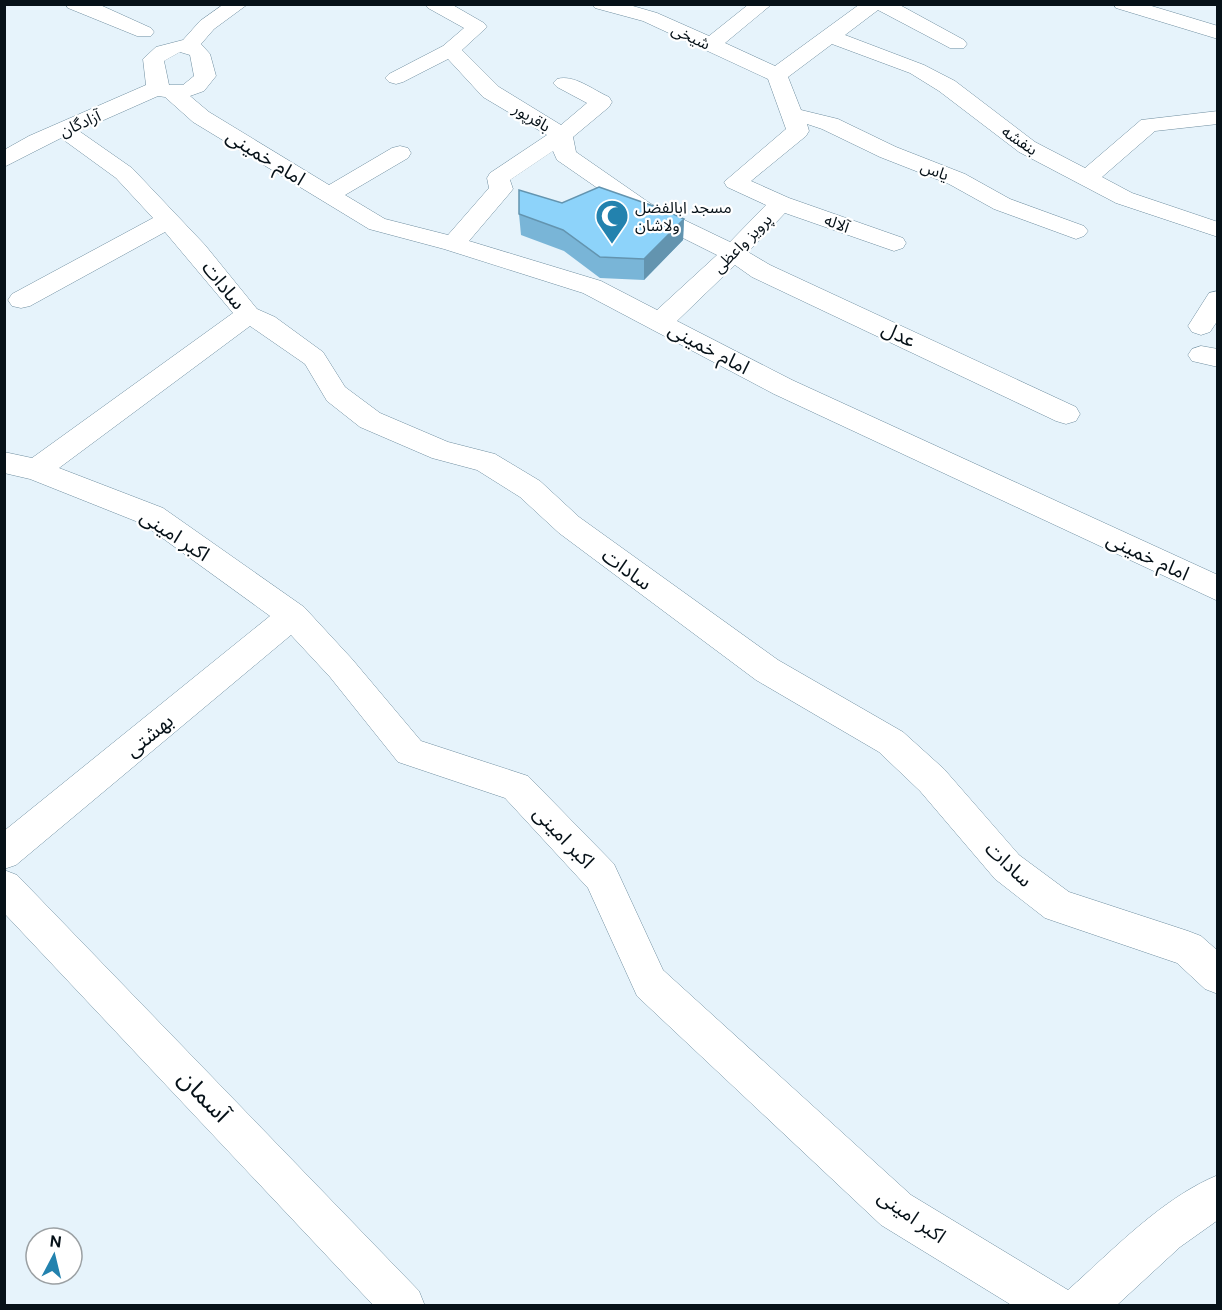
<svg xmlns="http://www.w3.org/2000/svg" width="1222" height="1310" font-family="'DM Sans','Noto Sans Arabic',sans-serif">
<rect width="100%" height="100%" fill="#e6f3fb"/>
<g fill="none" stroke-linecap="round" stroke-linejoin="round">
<!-- minor casing -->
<g stroke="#6f8ea0" stroke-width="1">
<g id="minor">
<path d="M65,4h33l53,24 3,4 -3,4h-14l-69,-28z"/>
<path d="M224,4h24l-34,25 -13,15 9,10 6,22 -12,15 -14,5 19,16 120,73 63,-37 8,-2 8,2 3,5 -3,5 -63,37 40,24 63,16 41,-47 -2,-10 3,-5 57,-38 -64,-38 -35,-38 -45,23 -7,2 -7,-2 -4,-4 4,-4 54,-28 21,-18 -36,-20 -3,-4h26l33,19 3,4 -25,23 37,37 62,38 26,-22 -30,-16 -4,-4 4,-4c17,-5 36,11 52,18l3,5 -3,5 -36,30 3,15 75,52 79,38 36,-37 -39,-18 -3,-5 62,-53 -18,-50 -125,-58 -48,-13 -3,-4h34l31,9 52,23 40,-32h23l-47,39 50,23 85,-62h38l66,36 3,4 -3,4h-14l-72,-38 -33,25 79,30 31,16 80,61 50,26 56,-48 77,-9v13l-63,7 -53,46 30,16 86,29v15l-102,-34 -97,-51 -80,-61 -29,-18 -78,-29 -44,33 13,33 37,9 58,28 69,27 45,25 74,27 4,5 -4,5 -8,3 -82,-30 -45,-25 -69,-27 -58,-28 -15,-5 2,7 -3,5 -55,45 38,17 114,40 3,5 -3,5 -9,3 -109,-38 -37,39 22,13 306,142 4,7 -4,7 -10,3 -10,-3 -304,-144 -17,-12 -58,56 115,59 426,195v26l-444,-207 -191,-101 -139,-44 -75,-20 -176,-107 -28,-25 -7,-1 -79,35 53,37 73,77 52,64 18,8 48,35 22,35 35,26 68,29 47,12 45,27 39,36 199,143 125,72 41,37 75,86 50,37 119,39 13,5 17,15v43l-13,-5 -28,-26 -132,-45 -50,-39 -75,-88 -41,-39 -123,-72 -197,-147 -39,-36 -43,-27 -45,-12 -72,-31 -33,-26 -22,-37 -55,-38 -191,142 104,40 141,99 48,52 69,82 107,35 86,88 49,106 248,225 157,95c45,-40 94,-92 150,-115v45l-38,27 -64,59h-103l-132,-81 -244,-229 -49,-108 -83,-90 -107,-36 -68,-85 -39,-42 -275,230 -12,4v-38l266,-215 -127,-92 -113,-45 -26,-6v-21l28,6 201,-145 -68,-81 -135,74 -9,2 -9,-2 -4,-6 4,-6 141,-76 -37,-40 -55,-40 -57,29v-17l25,-14 117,-51 -3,-26 13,-12 27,-7 17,-19zM180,52l10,3 4,21 -11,9h-14l-5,-24zM553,151l4,9 78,54 82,41 -60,55 -56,-29 -132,-40 40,-47 4,-5 -3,-9z"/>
<path d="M1113,4h32l73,22v13l-102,-31z"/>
<path d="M1218,291v29l-8,12 -9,3 -9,-3 -4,-6 21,-33z"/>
<path d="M1201,346l17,3v18l-26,-6 -4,-6 4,-6z"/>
<path d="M4,870l13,5 402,416 6,15h-51l-370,-393z"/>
</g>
</g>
<!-- minor -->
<use href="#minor" fill="#fff" fill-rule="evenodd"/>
</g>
<!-- wall -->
<path fill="#79b5d7" d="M562,203l122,16 -1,21 -39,40 -44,-2 -36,-27 -43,-16 -2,-21z"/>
<!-- shaded-wall -->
<path fill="#6394af" d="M684,219l-1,21 -39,40v-21z"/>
<!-- building -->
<path fill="#8dd3fa" stroke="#6394af" stroke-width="1.5" d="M599,187l63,22 22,10 -40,40 -44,-2 -37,-27 -44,-16v-24l43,13z"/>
<!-- icons -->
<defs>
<g id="mosque-pin" transform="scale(1.725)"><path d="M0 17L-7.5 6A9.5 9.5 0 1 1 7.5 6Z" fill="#2382ae" stroke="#fff"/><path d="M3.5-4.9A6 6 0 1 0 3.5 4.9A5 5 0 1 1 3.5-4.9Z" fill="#fff"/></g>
</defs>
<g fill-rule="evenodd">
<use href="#mosque-pin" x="612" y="216"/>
</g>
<g text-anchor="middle" stroke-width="4.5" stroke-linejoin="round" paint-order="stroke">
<!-- far-street labels -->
<g font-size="16" fill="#061118" stroke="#fff">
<text transform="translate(691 36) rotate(25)" y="6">شیخی</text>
<text transform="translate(532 117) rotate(31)" y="6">باقرپور</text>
<text transform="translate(80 123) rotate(-24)" y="6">آزادگان</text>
<text transform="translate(1020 140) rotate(34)" y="6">بنفشه</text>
<text transform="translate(935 170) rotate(21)" y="6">یاس</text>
<text transform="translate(837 223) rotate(20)" y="6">آلاله</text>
<text transform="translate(742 243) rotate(-45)" y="6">پرویز واعظی</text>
</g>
<!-- far-poi labels -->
<g font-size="16" fill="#061118" stroke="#fff" text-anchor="start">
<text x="635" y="213">مسجد ابالفضل<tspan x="635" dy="18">ولاشان</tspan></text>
</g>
<!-- street labels -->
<g font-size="20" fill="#061118" stroke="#fff">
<text transform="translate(266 157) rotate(32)" y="7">امام خمینی</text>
<text transform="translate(224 285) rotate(51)" y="7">سادات</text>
<text transform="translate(899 334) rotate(25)" y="7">عدل</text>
<text transform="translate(709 348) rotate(28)" y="7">امام خمینی</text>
<text transform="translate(175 535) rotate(33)" y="7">اکبر امينی</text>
<text transform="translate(1148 556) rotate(25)" y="7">امام خمینی</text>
<text transform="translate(627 569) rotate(36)" y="7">سادات</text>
<text transform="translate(149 735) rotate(-39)" y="7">بهشتی</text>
<text transform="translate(564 837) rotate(46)" y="7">اکبر امينی</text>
<text transform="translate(1009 864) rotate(43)" y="7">سادات</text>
<text transform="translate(912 1216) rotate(35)" y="7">اکبر امينی</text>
</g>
<!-- near-street labels -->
<g font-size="24" fill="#061118" stroke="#fff">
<text transform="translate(204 1096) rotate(46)" y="8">آسمان</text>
</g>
</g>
<!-- border -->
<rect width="1222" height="1310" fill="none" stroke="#061118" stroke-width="12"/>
<!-- north arrow -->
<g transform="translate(54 1256) rotate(7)"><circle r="28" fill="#ffffff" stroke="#9ba0a3" stroke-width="1.5"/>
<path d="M0-4.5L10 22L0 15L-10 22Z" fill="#2382ae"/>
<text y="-9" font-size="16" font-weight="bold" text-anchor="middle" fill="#061118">N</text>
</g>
</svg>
